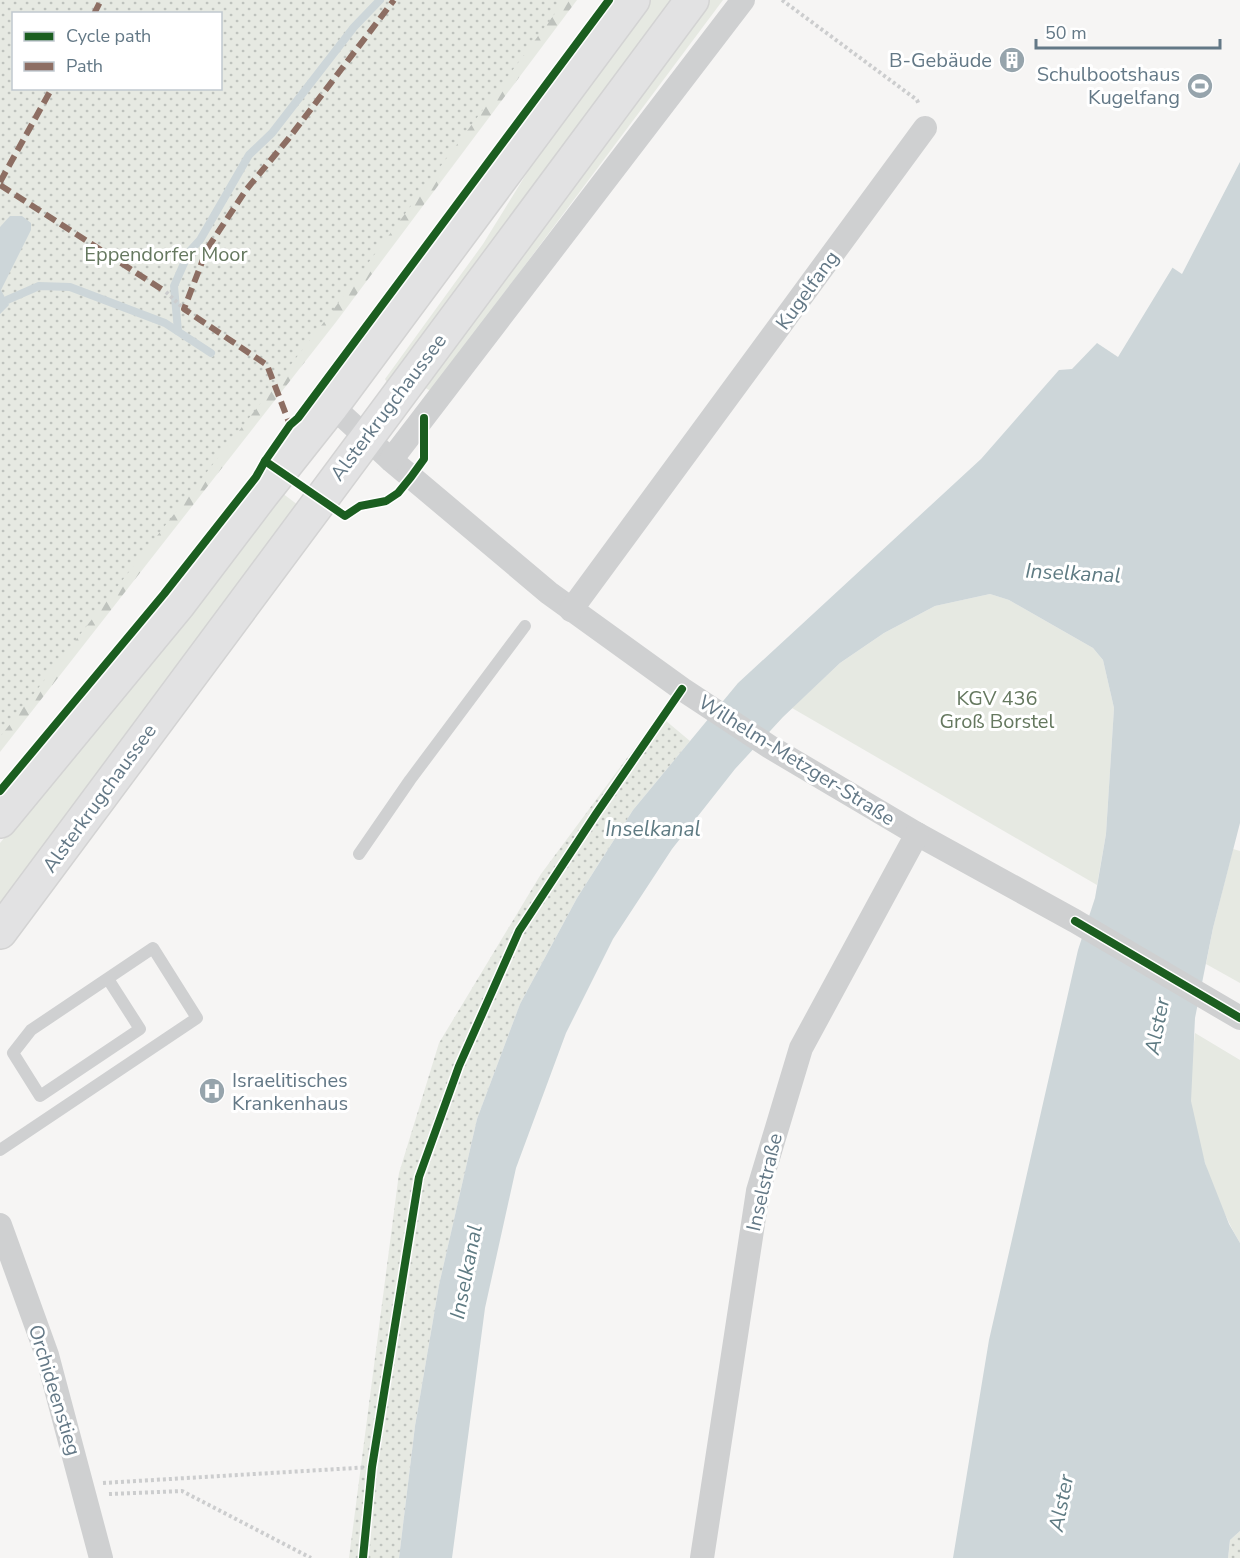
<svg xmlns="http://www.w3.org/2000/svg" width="1240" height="1558" font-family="'Nunito Sans',sans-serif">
<defs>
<pattern id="forest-firs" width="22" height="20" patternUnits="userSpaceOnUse" patternTransform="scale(1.5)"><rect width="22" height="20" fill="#e6e9e2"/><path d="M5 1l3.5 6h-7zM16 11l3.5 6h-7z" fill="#bec2bd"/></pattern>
<pattern id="park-dots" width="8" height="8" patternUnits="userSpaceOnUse" patternTransform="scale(1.5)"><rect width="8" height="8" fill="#e6e9e2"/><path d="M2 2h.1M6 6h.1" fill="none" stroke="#bec2bd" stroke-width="1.8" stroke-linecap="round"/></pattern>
</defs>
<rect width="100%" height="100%" fill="#f6f5f4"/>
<!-- green -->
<g fill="#e6e9e2">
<path d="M648,0h27l-286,386 -4,-7 98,-135 82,-133z"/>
<path d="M705,0h18l-292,391 -15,-8z"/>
<path d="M282,493l16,12 -220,293 -78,109v-64l150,-180z"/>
<path d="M990,594l19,6 84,48 10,12 11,48 -8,126 -9,51 -305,-177 48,-45 44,-30 51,-27z"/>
<path d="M1233,849l7,2v132l-34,-19 7,-36z"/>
<path d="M1195,1033l45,27v183c-24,-42 -42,-92 -49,-140 -3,-21 2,-49 4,-70z"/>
</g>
<!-- forest -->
<path fill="url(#forest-firs)" d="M490,0h87l-241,322 -336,430v-59z"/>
<!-- park -->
<g fill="url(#park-dots)" fill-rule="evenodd">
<path d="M0,0h565l-241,322 -324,415zM14,14h206v74h-206z"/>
<path d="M659,715l31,26 -57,69 -56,88 -57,106 -43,115 -38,166 -24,141 -16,132h-50l50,-385 40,-130 102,-169z"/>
<path d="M1240,1531v27h-12l2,-18z"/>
</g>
<!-- water -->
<g fill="#cdd6d9">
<path d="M1240,137v686l-27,105 -18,90 -4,83 14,62 24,61 11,19v288l-10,9 -2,18h-275l36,-218 89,-390 17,-52 11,-64 8,-126 -11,-48 -10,-12 -84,-48 -19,-6 -55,12 -51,27 -44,30 -57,54 -48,52 -63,80 -59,90 -47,94 -50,135 -31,140 -33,250h-53l16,-132 24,-141 38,-166 43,-115 57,-106 56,-88 105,-127 243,-224 78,-89 13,-1 25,-26 21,14 75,-123z"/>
<path d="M10,216h12l9,7v7l-30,60 8,15 -9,9v-87z"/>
</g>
<!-- pier -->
<path fill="#f6f5f4" d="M1240,134v28l-58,112 -12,-8 20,-34 47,-96z"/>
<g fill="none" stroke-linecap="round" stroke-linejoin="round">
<!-- stream -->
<g stroke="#cdd6d9" stroke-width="8">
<path d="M7,300l32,-14 31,1 95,36 46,30"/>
<path d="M178,331l-4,-45 15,-34 11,-12 49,-85 23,-22 82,-106 26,-27"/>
</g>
<!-- primary casing -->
<g stroke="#d3d3d3" stroke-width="36">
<g id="primary">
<path d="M0,821l178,-216 85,-112 69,-87 301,-406"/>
<path d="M0,932l692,-932"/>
</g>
</g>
<!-- path -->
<g stroke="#cccdce" stroke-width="4" stroke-dasharray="3 3" stroke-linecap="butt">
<path d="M782,0l135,100 2,5"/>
<path d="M166,292l18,17"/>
<path d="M103,1483l269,-16"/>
<path d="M109,1494l73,-3 129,67"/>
<path d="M363,1558l9,-91 47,-290 40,-111 60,-135 77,-117 73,-106"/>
</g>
<!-- lane -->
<g stroke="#cfd0d1" stroke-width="12">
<path d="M359,854l51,-74 115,-154"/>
<path d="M0,1150l197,-132 -44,-70 -122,82 -18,23 27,43 100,-67 -32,-50"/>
</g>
<!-- street -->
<g stroke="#cfd0d1" stroke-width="24">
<path d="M332,406l59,54 158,133 133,96 88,58 147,87 158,87 165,97"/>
<path d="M391,460l352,-460"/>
<path d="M571,610l354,-482"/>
<path d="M0,1225l47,130 54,203"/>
<path d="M702,1558l56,-367 43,-143 116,-214"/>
</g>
<!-- primary -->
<use href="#primary" stroke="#e2e2e3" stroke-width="33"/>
<!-- quiet -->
<g stroke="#8d6e63" stroke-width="6" stroke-dasharray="12 6" stroke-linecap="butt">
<path d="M94,14l7,-14"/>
<path d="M0,182l52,-94"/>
<path d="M0,185l166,107"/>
<path d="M287,429l3,-4 -23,-60 -83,-56 23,-60 39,-59 43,-52 105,-138"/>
</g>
<!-- cycleway casing -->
<g stroke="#fff" stroke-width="11">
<g id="cycleway">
<path d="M424,418v41l-13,18 -13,16 -12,8 -26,5 -15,10 -80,-55 25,-36 8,-7 311,-418"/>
<path d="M0,791l164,-197 92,-117 9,-16"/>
<path d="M1075,921l165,97"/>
<path d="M363,1558l9,-91 47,-290 40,-111 60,-135 77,-117 86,-125"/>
</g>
</g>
<!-- cycleway -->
<use href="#cycleway" stroke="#1b5e20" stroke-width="8"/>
</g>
<!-- icons -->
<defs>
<g id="building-disc" transform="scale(1.35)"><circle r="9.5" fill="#96a4ac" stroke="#fff"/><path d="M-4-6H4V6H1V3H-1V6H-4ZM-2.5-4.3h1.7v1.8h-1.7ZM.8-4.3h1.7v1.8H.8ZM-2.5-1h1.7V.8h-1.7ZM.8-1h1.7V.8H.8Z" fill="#fff"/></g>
<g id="stadium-disc" transform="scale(1.35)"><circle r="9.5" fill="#96a4ac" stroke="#fff"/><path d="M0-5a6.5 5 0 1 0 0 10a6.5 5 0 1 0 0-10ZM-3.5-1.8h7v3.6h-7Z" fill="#fff"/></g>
<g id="hospital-disc" transform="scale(1.35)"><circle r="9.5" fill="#96a4ac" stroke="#fff"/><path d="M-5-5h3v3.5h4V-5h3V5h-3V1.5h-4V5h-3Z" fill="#fff"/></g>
</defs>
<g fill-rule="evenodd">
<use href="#building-disc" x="1012" y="60"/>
<use href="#stadium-disc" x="1200" y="86"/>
<use href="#hospital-disc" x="212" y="1091"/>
</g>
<g text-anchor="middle" stroke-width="6" stroke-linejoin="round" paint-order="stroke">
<!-- poi labels -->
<g font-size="20" fill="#637886" stroke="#fff" text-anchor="end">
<text x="992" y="67">B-Gebäude</text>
<text x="1180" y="81">Schulbootshaus<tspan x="1180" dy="23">Kugelfang</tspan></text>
<text x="232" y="1087" text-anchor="start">Israelitisches<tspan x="232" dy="23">Krankenhaus</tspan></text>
</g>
<!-- park labels -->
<g font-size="20" fill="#65785f" stroke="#fff">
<text x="166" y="261">Eppendorfer Moor</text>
<text x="997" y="705">KGV 436<tspan x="997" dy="23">Groß Borstel</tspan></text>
</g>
<!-- street labels -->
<g font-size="20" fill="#637886" stroke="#fff">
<text transform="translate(807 290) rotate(-54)" y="7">Kugelfang</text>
<text transform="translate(388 407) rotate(-53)" y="7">Alsterkrugchaussee</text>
<text transform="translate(797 760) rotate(32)" y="7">Wilhelm-Metzger-Straße</text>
<text transform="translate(99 798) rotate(-54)" y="7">Alsterkrugchaussee</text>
<text transform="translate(764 1182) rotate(-77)" y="7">Inselstraße</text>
<text transform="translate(55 1390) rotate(73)" y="7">Orchideenstieg</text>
</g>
<!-- water labels -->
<g font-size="21" font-style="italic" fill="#5f7b83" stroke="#fff">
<text transform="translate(1073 573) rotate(3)" y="7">Inselkanal</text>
<text x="653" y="836">Inselkanal</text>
<text transform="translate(1157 1026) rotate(-79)" y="7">Alster</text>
<text transform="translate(466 1272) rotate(-79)" y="7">Inselkanal</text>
<text transform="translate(1061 1503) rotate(-79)" y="7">Alster</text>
</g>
</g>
<!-- legend -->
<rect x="12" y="12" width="210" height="78" fill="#ffffff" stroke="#c1c9cf" stroke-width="1.5"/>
<rect x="24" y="32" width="30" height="9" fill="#1b5e20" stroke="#c1c9cf" stroke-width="1.5"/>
<text x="66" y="42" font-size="18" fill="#637886">Cycle path</text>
<rect x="24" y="62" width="30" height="9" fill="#8d6e63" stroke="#c1c9cf" stroke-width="1.5"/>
<text x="66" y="72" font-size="18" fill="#637886">Path</text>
<!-- scale -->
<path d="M1036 39v9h184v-9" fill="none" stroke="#637886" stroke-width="3"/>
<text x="1045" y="39" font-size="18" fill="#637886" stroke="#ffffff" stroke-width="4.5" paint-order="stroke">50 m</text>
</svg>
